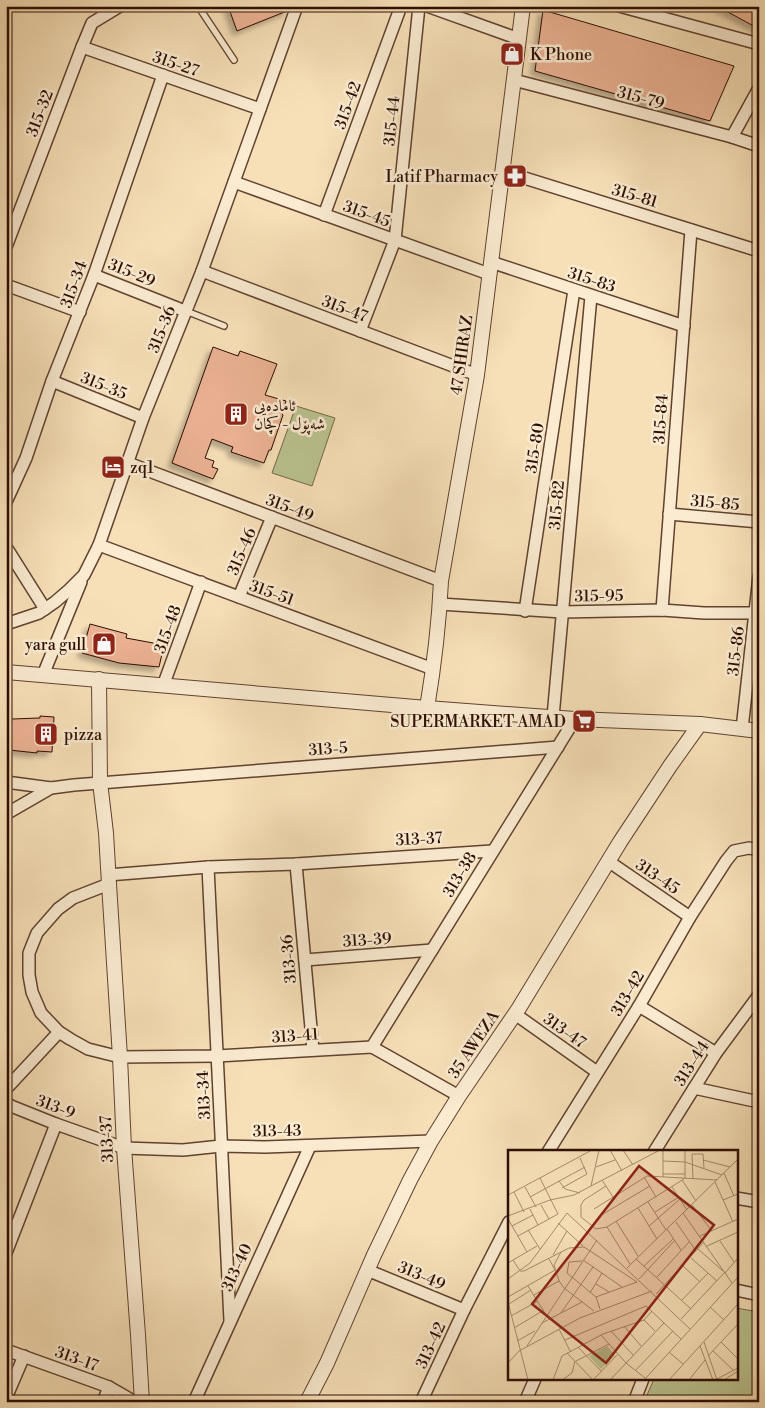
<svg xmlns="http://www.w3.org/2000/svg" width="765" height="1408" font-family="'Libre Bodoni',Amiri,serif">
<defs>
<filter id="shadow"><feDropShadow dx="-4.5" dy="4.5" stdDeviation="2.5" flood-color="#0004"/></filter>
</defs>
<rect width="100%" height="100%" fill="#f7e0b8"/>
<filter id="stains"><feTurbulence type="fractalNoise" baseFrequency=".004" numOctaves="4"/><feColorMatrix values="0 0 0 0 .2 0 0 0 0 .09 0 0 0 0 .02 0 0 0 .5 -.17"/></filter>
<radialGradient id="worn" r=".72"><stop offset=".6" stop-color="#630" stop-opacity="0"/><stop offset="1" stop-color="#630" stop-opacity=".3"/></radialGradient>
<!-- green -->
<g fill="#bac390" stroke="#746849">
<path d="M296,406l39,12 -23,68 -40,-13z"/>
<path d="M736,1308l23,4v90h-115l10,-23h82z"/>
</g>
<!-- building -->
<g fill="#ebb293" stroke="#2e0d02" filter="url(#shadow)">
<path d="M228,6h61l-2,5 -50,20z"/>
<path d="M717,6h42v23z"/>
<path d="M543,10l191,56 -24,55 -175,-50z"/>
<path d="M213,347l25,9 2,-5 37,13 -12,31 21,6 -4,13 1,1 -12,35h-2l-5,13 -33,-11 2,-5 -21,-8 -7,19 9,3 -2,6 6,2 -5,10 -41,-16z"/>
<path d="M90,624l37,10 -1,4 38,7 -5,22 -40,-4 -37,-10z"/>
<path d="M40,716l14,1 -2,35 -15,-1v2l-28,-3 3,-31 28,-1z"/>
</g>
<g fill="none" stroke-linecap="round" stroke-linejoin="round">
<!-- service casing -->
<g stroke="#604230" stroke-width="8">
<g id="service">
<path d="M198,6l36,54"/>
<path d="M186,311l38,15"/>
</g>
</g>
<!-- minor casing -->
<g stroke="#604230" stroke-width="14">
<g id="minor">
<path d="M427,6l92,33"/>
<path d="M619,6l140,38"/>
<path d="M82,47l178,62"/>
<path d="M514,80l218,57 27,9"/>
<path d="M732,137l27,-49"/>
<path d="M502,171l257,80"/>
<path d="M234,182l255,92"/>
<path d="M324,215l77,-209"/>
<path d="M6,247l76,-200 10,-24 28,-17"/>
<path d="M491,262l193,64"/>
<path d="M202,271l275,104"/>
<path d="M94,275l91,36"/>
<path d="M6,285l74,27"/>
<path d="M360,331l35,-91 24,-234"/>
<path d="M52,381l91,37"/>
<path d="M128,463l313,118"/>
<path d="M6,502l20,-44 26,-77 42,-106 69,-200"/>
<path d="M669,514l90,8"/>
<path d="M99,545l334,124"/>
<path d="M6,547l39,62"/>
<path d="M239,597l33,-80"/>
<path d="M440,604l122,8 100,-2 42,3h55"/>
<path d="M662,610l29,-380"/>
<path d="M525,611l49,-321"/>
<path d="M6,624l33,-11 16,-11 14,-12 15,-15 15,-30 44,-127 59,-147 95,-265"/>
<path d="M43,675l38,-93"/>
<path d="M163,686l38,-104"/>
<path d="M553,717l38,-421"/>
<path d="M742,729l17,-153"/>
<path d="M6,782l45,6"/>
<path d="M6,814l45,-26 23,-3 484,-38"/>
<path d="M608,861l82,56"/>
<path d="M296,864l17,186"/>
<path d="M208,867l22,454"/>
<path d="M108,875l100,-8 88,-3 196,-13"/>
<path d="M109,884l-36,14 -15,11 -21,24 -8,20v22l3,17 9,21 18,19 11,7 18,10 32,8 97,-1 155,-9 87,49"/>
<path d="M305,960l127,-10"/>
<path d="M639,1006l77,47"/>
<path d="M515,1014l82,58"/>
<path d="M372,1047l203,-328"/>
<path d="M694,1088l65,14"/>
<path d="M6,1089l53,-57"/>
<path d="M6,1102l5,4 45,18 68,24 59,2 38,-4 44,1 166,-6"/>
<path d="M548,1152l91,-146 51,-89 36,-56 8,-10 15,-3 10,2"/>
<path d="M654,1152l62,-99 43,-58"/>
<path d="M736,1198l23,4"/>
<path d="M6,1253l50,-129"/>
<path d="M367,1270l97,40"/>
<path d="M736,1290l23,5"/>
<path d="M6,1350l103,37 26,15"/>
<path d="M6,1398l18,-42"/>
<path d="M103,1402l6,-15"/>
<path d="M194,1402l116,-256"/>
<path d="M421,1402l43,-92 45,-88"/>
<path d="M525,1402l10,-23"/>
<path d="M634,1402l9,-23"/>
</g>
</g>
<!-- tertiary casing -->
<g stroke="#604230" stroke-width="16">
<g id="tertiary">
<path d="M6,672l421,36 148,11 125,5 59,7"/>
<path d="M99,679l1,103 6,51 3,51 11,173 4,91 14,187 4,67"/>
<path d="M427,708c7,-42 12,-84 14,-127l36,-206 46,-369"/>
<path d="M307,1402l20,-39 47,-108 36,-75 21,-39 28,-45 60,-88 101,-166 50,-76 30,-42"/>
</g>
</g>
<!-- service -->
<use href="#service" stroke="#faebd1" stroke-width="5.5"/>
<!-- minor -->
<use href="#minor" stroke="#faebd1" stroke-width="11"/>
<!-- tertiary -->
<use href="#tertiary" stroke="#faebd1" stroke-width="14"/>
</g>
<!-- icons -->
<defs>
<g id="shop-square" transform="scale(1.25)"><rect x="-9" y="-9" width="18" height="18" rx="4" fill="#8f2418" stroke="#faebd1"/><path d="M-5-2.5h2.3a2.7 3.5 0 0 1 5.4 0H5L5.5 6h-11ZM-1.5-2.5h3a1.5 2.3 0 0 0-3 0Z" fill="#fff"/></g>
<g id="pharmacy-square" transform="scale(1.25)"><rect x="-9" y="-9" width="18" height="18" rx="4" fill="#8f2418" stroke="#faebd1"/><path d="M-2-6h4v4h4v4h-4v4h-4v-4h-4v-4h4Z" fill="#fff"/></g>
<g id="building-square" transform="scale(1.25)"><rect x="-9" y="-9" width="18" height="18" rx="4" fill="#8f2418" stroke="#faebd1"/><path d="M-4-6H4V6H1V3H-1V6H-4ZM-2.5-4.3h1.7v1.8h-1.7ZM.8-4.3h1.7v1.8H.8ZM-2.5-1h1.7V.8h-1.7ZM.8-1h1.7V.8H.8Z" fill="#fff"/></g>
<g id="hotel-square" transform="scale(1.25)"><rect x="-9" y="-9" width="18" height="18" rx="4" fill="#8f2418" stroke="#faebd1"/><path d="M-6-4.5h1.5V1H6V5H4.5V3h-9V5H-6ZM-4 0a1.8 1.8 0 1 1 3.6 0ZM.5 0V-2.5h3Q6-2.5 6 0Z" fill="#fff"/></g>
<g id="supermarket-square" transform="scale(1.25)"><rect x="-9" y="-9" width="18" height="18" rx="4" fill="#8f2418" stroke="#faebd1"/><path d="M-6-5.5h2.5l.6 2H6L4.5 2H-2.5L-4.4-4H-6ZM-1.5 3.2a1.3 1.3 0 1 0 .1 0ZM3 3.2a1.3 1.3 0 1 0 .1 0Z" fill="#fff"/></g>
</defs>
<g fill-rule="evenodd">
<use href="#shop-square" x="512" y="54"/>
<use href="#pharmacy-square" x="515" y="176"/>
<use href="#building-square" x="236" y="414"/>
<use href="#hotel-square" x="113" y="467"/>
<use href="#shop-square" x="104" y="644"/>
<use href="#supermarket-square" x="584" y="721"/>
<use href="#building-square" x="46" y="734"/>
</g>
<g text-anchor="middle" stroke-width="5" stroke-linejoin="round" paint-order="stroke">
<!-- poi labels -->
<g font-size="16" fill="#2e0d02" stroke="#faebd1" text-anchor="start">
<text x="530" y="60">K Phone</text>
<text x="498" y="182" text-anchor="end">Latif Pharmacy</text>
<text x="254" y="411">ئامادەیی<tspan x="254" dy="18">شەپۆل - کچان</tspan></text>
<text x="130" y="473">zq1</text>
<text x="86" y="650" text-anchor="end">yara gull</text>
<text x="566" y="727" text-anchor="end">SUPERMARKET AMAD</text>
<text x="64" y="740">pizza</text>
</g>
<!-- street labels -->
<g font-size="16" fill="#2e0d02" stroke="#faebd1">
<text transform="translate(176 63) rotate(19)" y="6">315-27</text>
<text transform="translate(641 97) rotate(15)" y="6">315-79</text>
<text transform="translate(347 105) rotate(-70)" y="6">315-42</text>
<text transform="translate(39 113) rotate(-69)" y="6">315-32</text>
<text transform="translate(391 121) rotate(-84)" y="6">315-44</text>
<text transform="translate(635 195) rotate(17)" y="6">315-81</text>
<text transform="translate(367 213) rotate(20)" y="6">315-45</text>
<text transform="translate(132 272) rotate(22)" y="6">315-29</text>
<text transform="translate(592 279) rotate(18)" y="6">315-83</text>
<text transform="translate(73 284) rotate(-70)" y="6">315-34</text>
<text transform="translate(345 308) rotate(21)" y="6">315-47</text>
<text transform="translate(161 329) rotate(-68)" y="6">315-36</text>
<text transform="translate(461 355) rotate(-82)" y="6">47 SHIRAZ</text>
<text transform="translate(104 385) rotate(22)" y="6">315-35</text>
<text transform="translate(660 419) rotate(-86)" y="6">315-84</text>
<text transform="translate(534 448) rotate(-81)" y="6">315-80</text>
<text transform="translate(715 502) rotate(5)" y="6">315-85</text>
<text transform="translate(556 505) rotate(-85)" y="6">315-82</text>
<text transform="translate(290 507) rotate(21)" y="6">315-49</text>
<text transform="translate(241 551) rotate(-67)" y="6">315-46</text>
<text transform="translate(272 592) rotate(20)" y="6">315-51</text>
<text transform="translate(599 595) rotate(-1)" y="6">315-95</text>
<text transform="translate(167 629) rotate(-70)" y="6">315-48</text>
<text transform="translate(735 651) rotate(-83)" y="6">315-86</text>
<text transform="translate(328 748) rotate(-4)" y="6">313-5</text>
<text transform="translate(419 838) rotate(-3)" y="6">313-37</text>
<text transform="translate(459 874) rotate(-59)" y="6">313-38</text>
<text transform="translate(658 876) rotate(34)" y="6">313-45</text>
<text transform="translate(367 939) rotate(-4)" y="6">313-39</text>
<text transform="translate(288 959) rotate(-95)" y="6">313-36</text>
<text transform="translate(627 993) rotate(-59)" y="6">313-42</text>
<text transform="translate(565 1030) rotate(35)" y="6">313-47</text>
<text transform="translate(295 1035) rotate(-4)" y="6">313-41</text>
<text transform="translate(473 1044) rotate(-56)" y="6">35 AWEZA</text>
<text transform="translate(691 1063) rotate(-57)" y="6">313-44</text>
<text transform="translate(203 1095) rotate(-93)" y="6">313-34</text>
<text transform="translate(56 1106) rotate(21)" y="6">313-9</text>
<text transform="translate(277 1130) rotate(-1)" y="6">313-43</text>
<text transform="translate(106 1139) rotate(-93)" y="6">313-37</text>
<text transform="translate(236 1267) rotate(-65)" y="6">313-40</text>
<text transform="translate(422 1275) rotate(23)" y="6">313-49</text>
<text transform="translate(430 1345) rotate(-65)" y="6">313-42</text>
<text transform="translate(77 1358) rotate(20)" y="6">313-17</text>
</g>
</g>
<!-- overview -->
<g transform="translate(508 1150)">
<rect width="230" height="230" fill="#f7e0b8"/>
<path d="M99,196l8,9 -14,14 -12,-13z" fill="#bac390"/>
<path fill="none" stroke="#a78c6f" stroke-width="1" d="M102,0l12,21M115,0l10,15M177,0v29M195,10l27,7M155,11l22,1 37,13M88,17l19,-7M216,23l10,23M155,24h22M136,27l12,20M155,27v-27M185,29l-1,-25h11l1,14M94,30l11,17M174,30l14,21M51,31l6,8 15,4M207,32l18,40M83,36l69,-36M98,36l-22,14 -3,5v12l15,12 11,-2 77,-48M17,37l11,20M164,37l15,23M54,38l25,-14 -7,-16M6,42l10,20M0,45l84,-45M22,47l55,-30M215,50l15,-6M140,52l18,28M33,55l8,14M184,55l20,26M130,58l19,31M22,59l8,16M86,59l53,-33 70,4M147,62l24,-15M175,63l49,70M0,66l42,-16 24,-5 17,-9 8,-36M90,67l52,-31M0,69l19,33M108,71l22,35M168,72l20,29M50,73l25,23M4,76l21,-11M141,76l31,-27M99,77l23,37M159,79l14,21M20,80l12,19M10,86l40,-22 -18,-36M192,86l38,-17M212,91l14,21M199,96l31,-14M190,99l25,22M53,102l-7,13 5,16 5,7 30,23M45,105l14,-24M183,108l26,23M128,109l55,50M5,110l7,11h4l45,-23 15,-1 53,35M75,110l39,27M74,111l-13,1 -2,11 29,24 4,12M0,113l29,-17M136,116l29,-27M175,116l17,16M119,118l111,-109M217,123l13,-15M149,127l32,-35M0,129l22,-16 37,-50 123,116M131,129l36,-39M88,134l13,8M20,136l18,29M82,143l12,-20M148,144l48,-52M26,145l25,-14M0,147l47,-27 -6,-11M88,147l41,-15M174,150l26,-27M0,152l20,78M1,154l22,-14M202,157l14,13M53,163l32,-46M3,166l27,-15M173,169l44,-47M136,170l11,11M34,173l40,-21M116,176l17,20M6,178l30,-18M51,179l11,22M103,181l22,24M93,185l25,28 19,15M57,190l81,-34 35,33M9,191l18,-10M196,192l13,38M213,192l17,17M19,196l70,-106M192,196l13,34M70,197l23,24M205,201l20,19M161,202l14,12M59,203l26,27M200,206l30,-32M68,211l33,-17M0,213l11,-12 61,-33 72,-27M127,221l38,-40M209,229l21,-11M45,230l9,-24 41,-22 41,-14 8,-9M54,230l10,-7 3,-12M85,230l24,-25M102,230l54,-57M136,230l94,-103M161,230l69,-76M181,230l16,-20M216,230l14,-9"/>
<path fill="#8f2418" fill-opacity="0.15" stroke="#8f2418" stroke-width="2.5" d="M131,16l75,59 -108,138 -74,-59z"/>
<rect width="230" height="230" fill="none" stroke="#2e0d02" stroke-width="2.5"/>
</g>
<!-- margin -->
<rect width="765" height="1408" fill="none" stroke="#f7e0b8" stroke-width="25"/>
<rect x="8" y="8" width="750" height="1393" fill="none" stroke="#2e0d02" stroke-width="2.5"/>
<rect x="12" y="12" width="740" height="1383" fill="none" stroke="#2e0d02"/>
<rect width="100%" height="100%" filter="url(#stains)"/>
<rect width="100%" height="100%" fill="url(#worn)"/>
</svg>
